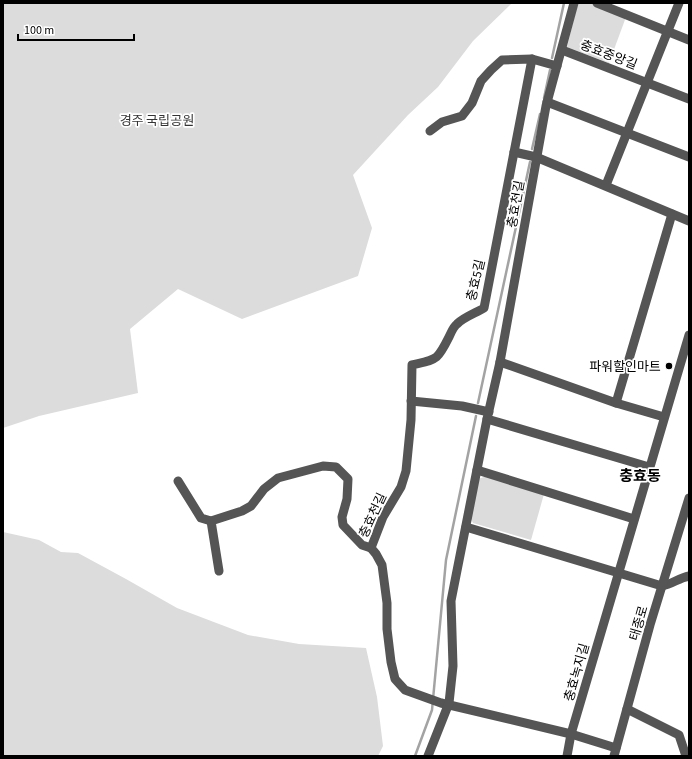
<svg xmlns="http://www.w3.org/2000/svg" width="692" height="759" font-family="'Source Sans 3','Noto Sans KR',sans-serif">
<rect width="100%" height="100%" fill="#fff"/>
<!-- green -->
<g fill="#dcdcdc">
<path d="M3,3h509l-39,38 -35,46 -30,28 -55,60 19,53 -14,48 -116,43 -64,-30 -48,40 8,64 -99,23 -36,12z"/>
<path d="M578,3h14l34,14 -17,46 -42,-16z"/>
<path d="M487,476l57,18 -13,46 -58,-17 -3,-6 8,-38z"/>
<path d="M3,532l36,8 22,12 17,1 48,26 51,29 71,27 51,9 67,4 11,49 6,49 -5,10h-375z"/>
</g>
<g fill="none" stroke-linecap="round" stroke-linejoin="round">
<!-- stream -->
<g stroke="#a3a3a3" stroke-width="2.5">
<path d="M552,58l12,-55"/>
<path d="M544,98l6,-28"/>
<path d="M532,149l8,-35"/>
<path d="M478,403l52,-241"/>
<path d="M415,756l17,-46 14,-150 30,-144"/>
</g>
<!-- minor -->
<g stroke="#555" stroke-width="9">
<path d="M597,3l92,37"/>
<path d="M562,50l127,49"/>
<path d="M532,59l-48,249c-8,5 -20,9 -27,16 -4,3 -6,9 -8,13 -12,24 -12,22 -37,28l-1,55 -5,51 -5,16 -18,30 -12,31 5,6 6,11 5,38v26l4,33 4,17 10,11 36,13 130,31 45,14"/>
<path d="M547,102l142,55"/>
<path d="M430,131l12,-9 20,-6 10,-13 9,-22 10,-11 11,-10 30,-1 25,7"/>
<path d="M514,152l22,5 153,64"/>
<path d="M606,185l73,-182"/>
<path d="M500,362l116,41 48,14"/>
<path d="M411,401l51,5 27,6"/>
<path d="M616,403l56,-189"/>
<path d="M487,419l162,48"/>
<path d="M477,470l157,49"/>
<path d="M178,481l23,37 10,3"/>
<path d="M466,527l196,59c10,-2 17,-8 27,-10"/>
<path d="M219,571l-8,-50 31,-10 9,-5 13,-17 14,-11 45,-12 13,1 12,12 -1,20 -5,18 1,8 19,20 9,3"/>
<path d="M627,709l52,26 7,21"/>
<path d="M428,756l21,-53 4,-37 -2,-65 36,-182 13,-57 46,-256 28,-103"/>
<path d="M567,756l4,-22 118,-399"/>
<path d="M614,756l36,-131 39,-127"/>
</g>
</g>
<!-- markers -->
<circle fill="#000" stroke="#fff" stroke-width="1.5" cx="669" cy="366" r="4"/>
<g text-anchor="middle" stroke-width="3.5" stroke-linejoin="round" paint-order="stroke">
<!-- street labels -->
<g font-size="13" fill="#000" stroke="#fff">
<text transform="translate(609 54) rotate(21)" y="5">충효중앙길</text>
<text transform="translate(515 204) rotate(-80)" y="5">충효천길</text>
<text transform="translate(475 280) rotate(-77)" y="5">충효5길</text>
<text transform="translate(372 515) rotate(-65)" y="5">충효천길</text>
<text transform="translate(638 623) rotate(-74)" y="5">태종로</text>
<text transform="translate(576 672) rotate(-74)" y="5">충효녹지길</text>
</g>
<!-- park labels -->
<g font-size="13" fill="#333" stroke="#fff">
<text x="157" y="125">경주 국립공원</text>
</g>
<!-- poi labels -->
<g font-size="13" fill="#000" stroke="#fff" text-anchor="end">
<text x="661" y="371">파워할인마트</text>
</g>
<!-- quarter labels -->
<g font-size="15" font-weight="bold" fill="#000" stroke="#fff">
<text x="640" y="481">충효동</text>
</g>
</g>
<!-- border -->
<rect width="692" height="759" fill="none" stroke="#000000" stroke-width="8"/>
<!-- scale -->
<path d="M18 34v6h116v-6" fill="none" stroke="#000000" stroke-width="2"/>
<text x="24" y="34" font-size="12" fill="#000000" stroke="#ffffff" stroke-width="3" paint-order="stroke">100 m</text>
</svg>
